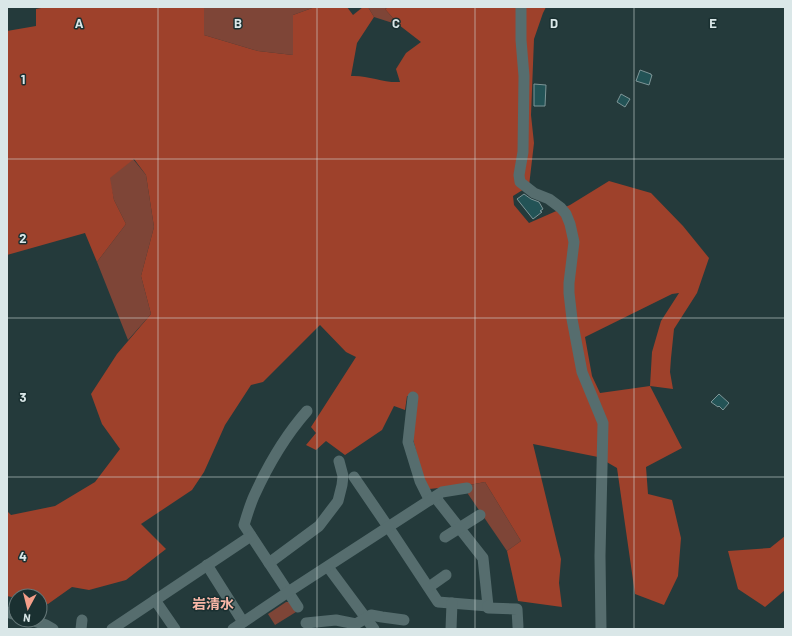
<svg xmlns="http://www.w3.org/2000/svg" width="792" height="636" font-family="Barlow,'Noto Sans JP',sans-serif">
<rect width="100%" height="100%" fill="#243a3b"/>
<!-- green -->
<g fill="#7e4537">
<path d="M204,7h111l-22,8v40l-35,-4 -54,-16z"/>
<path d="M368,7h21l-4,2 14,16 -25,-8z"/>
<path d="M133,159l13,16 8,52 -13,49 10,38 -23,26 -31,-78 29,-38 -12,-24 -5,-22z"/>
<path d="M485,482l36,59 -14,10 -39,-57 1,-9z"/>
<path d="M286,602h3l7,10 -21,13 -7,-11z"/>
</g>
<!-- forest -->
<g fill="#9e412b" fill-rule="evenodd">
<path d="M46,7h158v28l54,16 35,4v-40l22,-8h32l6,8 10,-8h5l6,10 -17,26 -6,33c17,-1 32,7 49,6l-4,-13 10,-16 15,-11 -22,-17 -14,-16 4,-2h157l-3,6 -9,26 -3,76 3,28 -5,43 -16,10 1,9 15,18 41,-18 39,-24 42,12 32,33 26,32 -12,35 -23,36 -3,29 -1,14 3,17 -23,-3 32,62 -36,19 2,27 24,6 9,38 -3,38 -14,29 -29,-11 -18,-126 -19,-11 -65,-13 28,115 -2,24 3,24 -44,-6 -11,-50 14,-10 -36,-59 -16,3 -40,4 -8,-18 -8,-32 5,-43h-11l-2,14 -11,-4 -12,24 -37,25 -19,-14 -10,9 -10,-5 10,-12 -5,-6 45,-70 -10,-5 -26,-27 -57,57 -12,3 -26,40 -12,27 -9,20 -12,18 -51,34 25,25 -40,31 -37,10 -17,-3 -24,17 -8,-2v-6h-24v2l-9,-2v-85l4,4 44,-9 40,-24 25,-33 -18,-25 -11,-30 26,-40 34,-40 -10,-38 13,-49 -8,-52 -12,-16 -24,19 4,22 12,24 -29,38 -12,-29 -78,22v-224l29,-5v-17zM679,293l-18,28 -9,31 -2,34 -50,7 -8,-17 -7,-39 87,-43z"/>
<path d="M785,536v54l-20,17 -27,-18 -10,-38 42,-3z"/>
</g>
<!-- building -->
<g fill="#235356" stroke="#7d9597">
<path d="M640,70l11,4v1h1l-3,10 -13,-4z"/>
<path d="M534,84l12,1 -1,21h-11z"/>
<path d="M621,94l9,5 -5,8 -8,-5z"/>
<path d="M524,194l7,5 8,3 4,7 -3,2 2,1 -9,7 -16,-20z"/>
<path d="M719,394l10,9 -6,7 -4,-4 -1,1 -7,-5z"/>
</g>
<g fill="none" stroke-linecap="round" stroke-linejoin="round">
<!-- minor -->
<g stroke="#566d6e" stroke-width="11">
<path d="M521,7v33l3,36 -1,76 -4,23 1,7 14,11 15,6 12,9 5,6 4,10 4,18 -5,41v10l3,26 10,53 21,51 -3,133 1,73"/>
<path d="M413,397l-5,45 12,39 7,14 3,5"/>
<path d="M354,477l39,57 45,68 50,4 -5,-48 -48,-61"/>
<path d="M445,537l35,-22"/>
<path d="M269,563l50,-37 19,-25 4,-16 1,-9 -4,-15"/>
<path d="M207,565l36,57"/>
<path d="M328,567l46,62"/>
<path d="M429,587l17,-12"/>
<path d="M155,600l20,29"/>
<path d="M488,606v2l29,1 1,18"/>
<path d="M298,607l-29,-44 -25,-38c3,-10 6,-20 10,-29 14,-31 31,-60 53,-85"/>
<path d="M7,612l9,3"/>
<path d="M31,620l15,5 7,4"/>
<path d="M306,623l30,-3 20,4 15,-9 11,2 22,3"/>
<path d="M81,629l1,-9"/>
<path d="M112,629l139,-93"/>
<path d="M233,629l55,-37 154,-100 25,-4"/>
<path d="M451,629l1,-26"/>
</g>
</g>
<!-- grid -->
<path fill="none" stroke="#dae7e8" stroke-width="1" stroke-opacity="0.55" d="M158,7v622M317,7v622M475,7v622M634,7v622M7,159h778M7,318h778M7,477h778"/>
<g text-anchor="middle" stroke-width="3" stroke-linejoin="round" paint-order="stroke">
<!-- neighbourhood labels -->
<g font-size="14" font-weight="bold" fill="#f9b7a7" stroke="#1a3031">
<text x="213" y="609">岩清水</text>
</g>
</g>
<g font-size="13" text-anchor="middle" font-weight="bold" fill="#dae7e8" stroke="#1a3031" stroke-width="3" stroke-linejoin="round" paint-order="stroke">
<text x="79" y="28">A</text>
<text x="238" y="28">B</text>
<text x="396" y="28">C</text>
<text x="554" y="28">D</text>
<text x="713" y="28">E</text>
<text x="23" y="84">1</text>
<text x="23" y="243">2</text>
<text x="23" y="402">3</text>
<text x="23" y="561">4</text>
</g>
<!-- border -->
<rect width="792" height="636" fill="none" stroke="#dae7e8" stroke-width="16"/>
<!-- north arrow -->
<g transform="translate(28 608) rotate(187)"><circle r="19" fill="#1a3031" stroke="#67797a"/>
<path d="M0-3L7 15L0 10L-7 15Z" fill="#f49e89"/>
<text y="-6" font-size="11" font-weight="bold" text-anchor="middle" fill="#dae7e8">N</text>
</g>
</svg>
